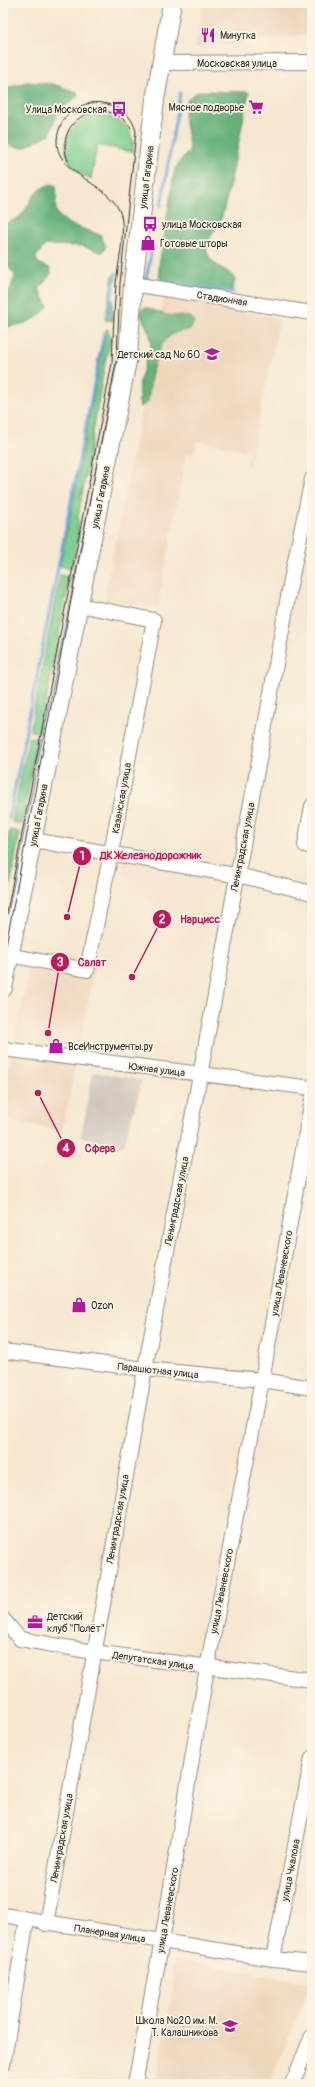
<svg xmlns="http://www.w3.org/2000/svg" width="315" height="2087" font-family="Pangolin,sans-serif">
<rect width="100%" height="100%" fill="#fcf5e5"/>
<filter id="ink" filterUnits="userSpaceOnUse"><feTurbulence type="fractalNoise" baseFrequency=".025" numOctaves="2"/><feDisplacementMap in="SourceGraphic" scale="8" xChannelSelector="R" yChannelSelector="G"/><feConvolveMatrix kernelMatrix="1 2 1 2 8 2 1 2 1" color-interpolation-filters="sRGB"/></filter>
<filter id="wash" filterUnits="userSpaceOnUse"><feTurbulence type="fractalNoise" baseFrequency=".012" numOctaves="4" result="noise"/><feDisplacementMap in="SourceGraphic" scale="16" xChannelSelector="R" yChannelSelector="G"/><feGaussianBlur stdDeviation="0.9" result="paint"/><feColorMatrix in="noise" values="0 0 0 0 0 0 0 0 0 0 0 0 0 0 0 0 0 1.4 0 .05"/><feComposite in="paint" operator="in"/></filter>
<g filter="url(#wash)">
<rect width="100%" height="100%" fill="#f6e8d0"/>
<!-- built -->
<g fill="#eed6bb">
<path d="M204,3h108v31l-117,14z"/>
<path d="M164,296l106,21 9,5 -30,145 -3,-1 3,-15 -52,-10 -3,14 -8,-2 -28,156 -54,-9z"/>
<path d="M33,950l63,13 -34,168 -59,-12v-25z"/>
<path d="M174,1960l138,23 -43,101h-114l18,-97 -1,-17z"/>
</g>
<!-- industrial -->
<path fill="#ccc2b9" d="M93,1072l49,8 -15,55 -4,11 -42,-9z"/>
<!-- green -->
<g fill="#7ecf8f" stroke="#547d5d">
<path d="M98,114c22,2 37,15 35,38l-36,-7 -6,34c-5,-3 -10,-5 -14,-8 -24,-23 -7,-52 21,-57z"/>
<path d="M113,275l-1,46 -7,-1z"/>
<path d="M107,328l4,9 -6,25 -27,156 1,15 -8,36 -11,-3z"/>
<path d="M60,575l10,2 -30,155 -10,-1z"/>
<path d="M29,737l9,1 -16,86 -10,-2z"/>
<path d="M10,830l10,2 -17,90v-53z"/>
</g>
<!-- forest -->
<g fill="#66b27a" stroke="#486e52">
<path d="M26,82l27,2 24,8 1,4 -20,16 -8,22 -27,14 -20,-4v-57h8z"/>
<path d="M200,91l49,1c-9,41 -16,84 -27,124 -3,12 -18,24 -15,36 4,15 21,16 28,27l-2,10 -14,4 -57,-8 -3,-11v-9l16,-96 8,-12 6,-4c2,-21 -18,-51 11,-62z"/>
<path d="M52,184l4,2c2,10 -3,20 2,29l11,9 31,11 6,11 -4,7 -19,-7 -38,-1 -9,12 2,6 12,5 1,6 -12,15 9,17c-10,15 -24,18 -41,21l-4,-4v-27l8,-8 4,-13 -12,-15v-36c32,-6 19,-32 49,-40z"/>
<path d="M143,308h5l18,7 25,2 3,4 -3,8c-6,2 -13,2 -18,5 -20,12 -23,48 -25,68l-8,5c-5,-17 2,-33 7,-49 1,-5 4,-11 4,-15 0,-12 -9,-22 -12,-32z"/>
</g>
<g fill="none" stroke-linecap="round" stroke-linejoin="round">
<!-- stream -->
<g stroke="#6da9de" stroke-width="3">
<path d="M161,206l19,-113"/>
<path d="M140,278l93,14"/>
<path d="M146,279l7,-35"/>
<path d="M107,318l9,-45"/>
<path d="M9,818l95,-485"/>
<path d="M3,849l3,-16"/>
</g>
</g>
</g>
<g filter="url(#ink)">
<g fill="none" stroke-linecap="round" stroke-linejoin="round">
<!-- minor casing -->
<g stroke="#908a7e" stroke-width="16">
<g id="minor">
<path d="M161,63l151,-1"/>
<path d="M133,284l179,29"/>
<path d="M312,806l-7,39 7,2"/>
<path d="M33,840l213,37 66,16"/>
<path d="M9,955l78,15 24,-117 43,-233 -75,-15"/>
<path d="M3,1049l309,39"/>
<path d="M3,1351l142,18 117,11 50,8"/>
<path d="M3,1619l17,20 73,13 219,28"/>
<path d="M3,1915l270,44 39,4"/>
<path d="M46,1924l99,-555 114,-609 32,-180 21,-101"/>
<path d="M273,1959l39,-201"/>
<path d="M3,2065l24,-146"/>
<path d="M135,2084l27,-143 45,-273 55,-288 50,-281"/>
<path d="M292,2084l20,-48"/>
</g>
</g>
<!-- major casing -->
<g stroke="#908a7e" stroke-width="20">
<path id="major" d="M3,988l125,-632 5,-72 22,-184 17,-97"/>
</g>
<!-- minor -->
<use href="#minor" stroke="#fff" stroke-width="14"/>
<!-- major -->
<use href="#major" stroke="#fff" stroke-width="18"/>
<!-- tram -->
<g stroke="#2b2b2b" stroke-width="1">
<path d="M68,161c-17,-43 40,-69 63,-33"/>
<path d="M3,933l109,-570c1,-26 2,-53 4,-79 2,-20 8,-43 6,-63 -4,-42 -81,-44 -62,-94 4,-10 11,-18 21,-21 9,-4 20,-5 29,-1 14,4 23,13 26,27l-16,151 -3,74 -114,604"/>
</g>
</g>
</g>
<!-- icons -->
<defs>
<g id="restaurant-bare" transform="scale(1.2)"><path d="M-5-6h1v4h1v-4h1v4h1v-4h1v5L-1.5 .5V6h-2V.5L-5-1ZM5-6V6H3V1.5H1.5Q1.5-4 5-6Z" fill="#b5179e" stroke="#fcf5e5" stroke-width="2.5" paint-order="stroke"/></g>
<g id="supermarket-bare" transform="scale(1.2)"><path d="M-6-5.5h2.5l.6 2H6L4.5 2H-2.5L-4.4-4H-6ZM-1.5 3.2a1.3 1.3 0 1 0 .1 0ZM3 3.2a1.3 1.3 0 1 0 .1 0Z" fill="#b5179e" stroke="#fcf5e5" stroke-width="2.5" paint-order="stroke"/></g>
<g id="bus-bare" transform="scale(1.2)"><path d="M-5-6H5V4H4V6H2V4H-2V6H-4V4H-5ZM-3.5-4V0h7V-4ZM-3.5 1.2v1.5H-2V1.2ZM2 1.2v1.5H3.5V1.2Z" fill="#b5179e" stroke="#fcf5e5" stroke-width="2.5" paint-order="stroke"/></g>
<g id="shop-bare" transform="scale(1.2)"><path d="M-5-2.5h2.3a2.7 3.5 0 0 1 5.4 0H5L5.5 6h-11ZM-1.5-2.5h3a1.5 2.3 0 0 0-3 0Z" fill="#b5179e" stroke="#fcf5e5" stroke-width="2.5" paint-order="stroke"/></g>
<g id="school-bare" transform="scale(1.2)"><path d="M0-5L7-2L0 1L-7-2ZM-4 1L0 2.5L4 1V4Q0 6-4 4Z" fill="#b5179e" stroke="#fcf5e5" stroke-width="2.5" paint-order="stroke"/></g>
<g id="office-bare" transform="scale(1.2)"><path d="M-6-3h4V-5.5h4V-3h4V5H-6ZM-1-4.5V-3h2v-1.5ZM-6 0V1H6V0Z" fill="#b5179e" stroke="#fcf5e5" stroke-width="2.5" paint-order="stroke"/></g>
</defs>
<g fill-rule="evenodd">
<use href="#restaurant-bare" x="208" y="35"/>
<use href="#supermarket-bare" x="256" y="107"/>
<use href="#bus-bare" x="119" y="109"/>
<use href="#bus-bare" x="150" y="224"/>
<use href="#shop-bare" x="148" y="243"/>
<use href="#school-bare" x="212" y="354"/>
<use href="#shop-bare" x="56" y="1046"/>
<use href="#shop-bare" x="79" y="1305"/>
<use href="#office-bare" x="35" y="1622"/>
<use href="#school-bare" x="230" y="2026"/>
</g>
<g text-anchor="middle" stroke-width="3.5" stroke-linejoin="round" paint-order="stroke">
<!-- poi labels -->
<g font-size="10" fill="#2b2b2b" stroke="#fcf5e5" text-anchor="start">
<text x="220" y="39">Минутка</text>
<text x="244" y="111" text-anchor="end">Мясное подворье</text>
<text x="107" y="113" text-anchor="end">Улица Московская</text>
<text x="162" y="228">улица Московская</text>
<text x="160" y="247">Готовые шторы</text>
<text x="200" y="358" text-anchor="end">Детский сад № 60</text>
<text x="68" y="1050">ВсеИнструменты.ру</text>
<text x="91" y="1309">Ozon</text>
<text x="47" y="1620">Детский<tspan x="47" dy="12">клуб "Полёт"</tspan></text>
<text x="218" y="2024" text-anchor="end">Школа №20 им. М.<tspan x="218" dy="12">Т. Калашникова</tspan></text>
</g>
<!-- street labels -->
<g font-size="10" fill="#2b2b2b" stroke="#fcf5e5">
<text x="237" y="67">Московская улица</text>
<text transform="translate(146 177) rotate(-83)" y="4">улица Гагарина</text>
<text transform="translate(222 298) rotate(9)" y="4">Стадионная</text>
<text transform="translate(100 497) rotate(-79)" y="4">улица Гагарина</text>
<text transform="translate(121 798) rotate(-80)" y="4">Казанская улица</text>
<text transform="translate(38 815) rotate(-79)" y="4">улица Гагарина</text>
<text transform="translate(242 847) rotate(-79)" y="4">Ленинградская улица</text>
<text transform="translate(157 1069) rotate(7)" y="4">Южная улица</text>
<text transform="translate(176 1201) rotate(-79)" y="4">Ленинградская улица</text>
<text transform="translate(281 1273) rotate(-80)" y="4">улица Леваневского</text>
<text transform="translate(158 1370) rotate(6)" y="4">Парашютная улица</text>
<text transform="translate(117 1519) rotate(-80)" y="4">Ленинградская улица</text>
<text transform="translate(221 1591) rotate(-79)" y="4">улица Леваневского</text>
<text transform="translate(153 1660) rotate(8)" y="4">Депутатская улица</text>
<text transform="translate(61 1838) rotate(-80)" y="4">Ленинградская улица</text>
<text transform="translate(290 1870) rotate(-79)" y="4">улица Чкалова</text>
<text transform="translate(167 1910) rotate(-80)" y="4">улица Леваневского</text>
<text transform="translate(110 1933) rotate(9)" y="4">Планерная улица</text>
</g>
</g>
<!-- callouts -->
<path fill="none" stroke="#c2185b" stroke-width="1.5" d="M67 917L82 856M132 977L162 919M48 1033L60 962M38 1093L66 1148"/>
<g fill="#c2185b" stroke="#fcf5e5" stroke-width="1.5">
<circle cx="67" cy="917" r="4"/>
<circle cx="132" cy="977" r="4"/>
<circle cx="48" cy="1033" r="4"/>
<circle cx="38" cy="1093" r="4"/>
<circle cx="82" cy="856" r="10"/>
<circle cx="162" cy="919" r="10"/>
<circle cx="60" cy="962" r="10"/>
<circle cx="66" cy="1148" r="10"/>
</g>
<g font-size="12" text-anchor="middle" font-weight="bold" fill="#fff">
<text x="82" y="860">1</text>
<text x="162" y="923">2</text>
<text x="60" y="966">3</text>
<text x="66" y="1152">4</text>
</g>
<g font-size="11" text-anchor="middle" font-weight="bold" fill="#c2185b" stroke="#fcf5e5" stroke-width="3.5" stroke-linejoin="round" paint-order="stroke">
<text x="151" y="859">ДК Железнодорожник</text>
<text x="200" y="923">Нарцисс</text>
<text x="92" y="966">Салат</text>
<text x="100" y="1152">Сфера</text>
</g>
<!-- margin -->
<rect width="315" height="2087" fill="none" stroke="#fcf5e5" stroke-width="16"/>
</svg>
